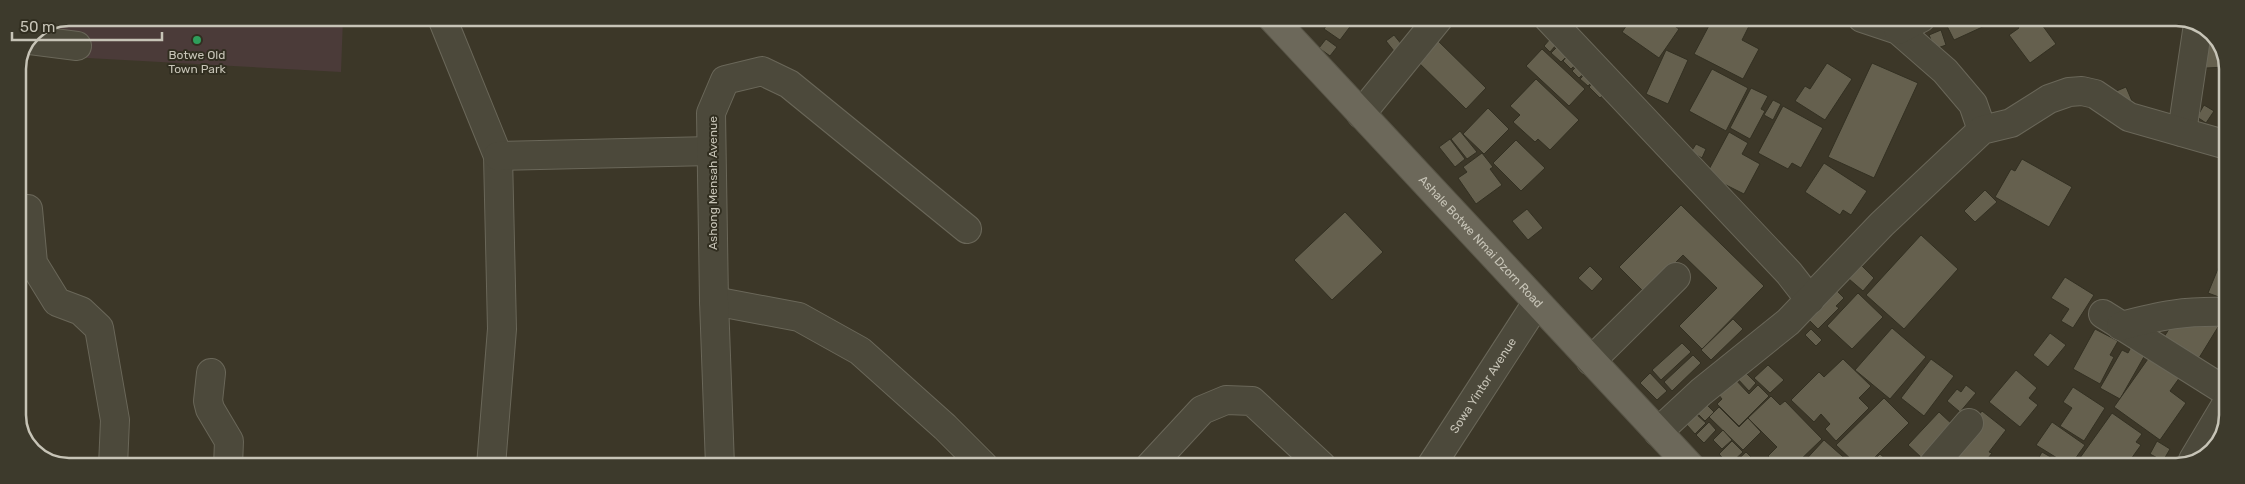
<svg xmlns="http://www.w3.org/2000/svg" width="2245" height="484" font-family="Rubik,sans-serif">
<rect width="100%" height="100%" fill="#3c3728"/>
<!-- pitch -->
<path fill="#4b3b39" d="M69,18h274l-2,54 -290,-16 2,-32z"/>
<!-- building -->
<g fill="#65604e" stroke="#333022">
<path d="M1332,18l23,2 -15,20 -16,-11z"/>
<path d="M1407,18h12l-3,5z"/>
<path d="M1632,18h31l16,11 -20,29 -37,-26z"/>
<path d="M1713,18h40l-11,22 17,9 -16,30 -49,-25z"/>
<path d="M1948,18h38l3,6 -35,16 -10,-20z"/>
<path d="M2012,18h25l19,26 -26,19 -21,-28 10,-7z"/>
<path d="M1941,30l5,15 -11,4 -6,-14z"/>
<path d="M1394,35l8,10 -8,6 -8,-10z"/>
<path d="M1435,38l51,50 -20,21 -52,-51z"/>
<path d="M1326,39l11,8 -7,9 -11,-8z"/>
<path d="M1550,39l6,6 -6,7 -6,-6z"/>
<path d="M2218,42l8,25 -20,1 -2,-25z"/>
<path d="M1558,46l10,9 -7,7 -10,-9z"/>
<path d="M1542,49l43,40 -16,17 -43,-40z"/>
<path d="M1666,50l22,10 -20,44 -22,-10z"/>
<path d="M1569,54l9,8 -7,7 -8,-8z"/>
<path d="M1827,63l25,16 -27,41 -30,-19 10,-15 5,3z"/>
<path d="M1872,63l46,20 -44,95 -46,-21z"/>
<path d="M1578,65l8,6 -7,7 -7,-7z"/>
<path d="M1712,69l36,19 -22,43 -37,-20z"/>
<path d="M1587,72l7,8 -6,6 -8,-7z"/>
<path d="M1536,79l43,41 -29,30 -12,-11 -3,3 -22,-20 7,-7 -10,-9z"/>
<path d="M1595,80l12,11 -7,7 -11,-11z"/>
<path d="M2126,87l6,14 -12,5 -6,-14z"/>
<path d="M1751,88l17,8 -7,13 4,2 -15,28 -20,-11z"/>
<path d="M1773,100l8,4 -8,16 -9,-5z"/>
<path d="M2204,105l10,6 -8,12 -9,-6z"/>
<path d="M1783,106l40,22 -22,40 -9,-5 -4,6 -30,-16z"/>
<path d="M1488,108l21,21 -25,25 -21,-20z"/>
<path d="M1460,131l17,21 -10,7 -16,-20z"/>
<path d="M1729,132l19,11 -6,11 18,10 -16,30 -38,-19z"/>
<path d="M1450,139l15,20 -10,8 -16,-20z"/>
<path d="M1516,140l29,28 -24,23 -28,-28z"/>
<path d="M1696,144l10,5 -4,9 -11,-6z"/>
<path d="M1482,153l11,14 -3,2 12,16 -26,19 -18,-26 9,-6 -4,-5z"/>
<path d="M2022,159l50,28 -23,40 -54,-30 16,-28 4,2z"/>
<path d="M1824,163l43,28 -16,24 -8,-5 -3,5 -35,-23z"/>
<path d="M1985,190l12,12 -22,20 -11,-11z"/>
<path d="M1681,205l83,81 -62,63 -23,-23 38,-38 -34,-33 -38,38 -26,-26z"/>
<path d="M1527,209l16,19 -15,12 -16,-19z"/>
<path d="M1345,212l38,40 -51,48 -38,-40z"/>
<path d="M1921,235l37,34 -54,60 -38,-34z"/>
<path d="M2222,259l5,2v39l-19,-7z"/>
<path d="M1861,265l13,13 -11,13 -14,-12z"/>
<path d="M1590,266l13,13 -11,12 -14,-13z"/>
<path d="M2065,277l29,18 -21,33 -12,-7 8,-12 -18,-11z"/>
<path d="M1831,285l13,13 -8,8 3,2 -21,21 -9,-9 9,-9 -7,-7z"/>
<path d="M1858,293l25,24 -31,32 -25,-23z"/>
<path d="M2176,318h26l16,9 -19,31 -35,-21z"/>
<path d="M1733,319l10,10 -32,31 -10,-10z"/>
<path d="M1892,328l34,29 -36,42 -35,-29z"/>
<path d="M1811,329l11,11 -6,6 -11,-11z"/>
<path d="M2095,329l23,12 -8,14 4,2 -14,27 -27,-15z"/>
<path d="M2050,333l16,12 -18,22 -15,-12z"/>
<path d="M1682,343l9,9 -30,28 -9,-10z"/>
<path d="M2131,347l14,8 -25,44 -20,-11 22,-38 6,3z"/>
<path d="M1693,355l8,8 -29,28 -8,-9z"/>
<path d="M2150,356l30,21 -10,14 16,12 -26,37 -46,-33z"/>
<path d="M1843,359l28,27 -12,12 10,10 -33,33 -11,-12 5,-5 -9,-10 -7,8 -23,-22 28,-28 5,5z"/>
<path d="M1931,359l23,17 -30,40 -23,-18z"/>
<path d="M1768,365l16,15 -14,13 -16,-15z"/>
<path d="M2227,365v19l-9,-5z"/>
<path d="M1742,369l14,14 -7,8 -14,-15z"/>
<path d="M2016,370l21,18 -8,10 9,7 -18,22 -31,-25z"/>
<path d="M1650,373l17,18 -10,9 -17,-17z"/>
<path d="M1734,378l15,16 9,-9 11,11 -30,30 -22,-22 5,-5 -4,-5z"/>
<path d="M1966,385l10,8 -16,19 -13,-11 10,-12 4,3z"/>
<path d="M2073,387l32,21 -21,33 -24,-15 12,-18 -9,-6z"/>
<path d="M1771,396l9,9 5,-4 37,38 -28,27h-16l-10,-10 9,-9 -29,-29z"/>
<path d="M1884,398l25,25 -43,43h-8l-22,-21z"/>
<path d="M1707,405l7,7 -9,9 -7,-7z"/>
<path d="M1719,407l20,20 9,-9 13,14 -18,18 -34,-33z"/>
<path d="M1982,411l24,19 -17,22 3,1 -10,13h-39l6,-14z"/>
<path d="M1939,412l15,14 -31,33 -15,-14z"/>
<path d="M2112,413l30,21 -6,8 5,3 -15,21h-42l-7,-4z"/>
<path d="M1696,414l10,9 -11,11 -9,-10z"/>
<path d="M1709,422l7,8 -12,13 -8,-8z"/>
<path d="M2052,422l33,23 -15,21 -34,-21z"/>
<path d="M1723,430l9,10 -10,9 -9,-9z"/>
<path d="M1824,440l26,23 -2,3h-48z"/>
<path d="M1732,441l11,11 -14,13 -10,-11z"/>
<path d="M2157,441l13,8 -7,12 -13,-7z"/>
<path d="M1746,452l14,14h-29z"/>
<path d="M2042,452l24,14h-32z"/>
<path d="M1880,454l14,12h-26z"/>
</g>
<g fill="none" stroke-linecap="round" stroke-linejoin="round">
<!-- minor casing -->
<g stroke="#6a6759" stroke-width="30">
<g id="minor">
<path d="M442,18l56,138 4,173 -11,137"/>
<path d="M1548,18l241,255 21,27"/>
<path d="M1862,18l36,12 47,41 28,33 9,26"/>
<path d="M1898,30l23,-12"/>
<path d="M30,40l47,6"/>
<path d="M1361,114l78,-96"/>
<path d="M2182,132l15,-101 4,-4"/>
<path d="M498,156l213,-5"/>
<path d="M28,209l5,54 24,39 24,9 18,17 16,92 -2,46"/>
<path d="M714,301l85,16 61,34 85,76 39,39"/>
<path d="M2103,314l124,78"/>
<path d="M2121,326c41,-11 63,-15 106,-14"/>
<path d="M1591,361l85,-84"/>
<path d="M211,373l-3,28 2,8 19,32 -1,25"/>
<path d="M1658,432l43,-40 87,-70 94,-98 100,-94 29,-7 38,-24 20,-7 13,-1 13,3 34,23 98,28"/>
<path d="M2193,460l34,-57"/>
<path d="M720,466l-6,-165 -3,-188 14,-33 37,-9 27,13 178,145"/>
<path d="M1150,466l52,-56 24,-10 26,1 70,65"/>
<path id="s1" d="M1431,466l105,-162"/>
<path d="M1932,466l37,-43"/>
</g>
</g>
<!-- major casing -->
<g stroke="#585547" stroke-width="30">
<g id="major">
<path id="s2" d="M1272,18l418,448"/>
</g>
</g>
<!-- minor -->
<use href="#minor" stroke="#4c493b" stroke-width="28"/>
<!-- major -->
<use href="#major" stroke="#6c685a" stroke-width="28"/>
</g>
<!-- markers -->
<circle fill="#2e9e5b" stroke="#312e20" stroke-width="2" cx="197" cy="40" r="5"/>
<g text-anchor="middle" stroke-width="4" stroke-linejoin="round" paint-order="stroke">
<!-- poi labels -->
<g font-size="12" fill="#c7c4b7" stroke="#312e20">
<text x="197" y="59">Botwe Old<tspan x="197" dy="14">Town Park</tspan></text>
</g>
<!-- street labels -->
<g font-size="12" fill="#c7c4b7" stroke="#312e20">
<text transform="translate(713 183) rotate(-90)" y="4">Ashong Mensah Avenue</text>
<text dy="4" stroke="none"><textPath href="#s2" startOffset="306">Ashale Botwe Nmai Dzorn Road</textPath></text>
<text dy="4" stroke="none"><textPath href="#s1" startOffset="96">Sowa Yintor Avenue</textPath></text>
</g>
</g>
<!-- crop -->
<path d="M0 0H2245V484H0ZM69 26H2176A43 43 0 0 1 2219 69V415A43 43 0 0 1 2176 458H69A43 43 0 0 1 26 415V69A43 43 0 0 1 69 26Z" fill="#3d3a2c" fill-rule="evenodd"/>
<path fill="none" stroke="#c7c4b7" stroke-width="2.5" d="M69 26H2176A43 43 0 0 1 2219 69V415A43 43 0 0 1 2176 458H69A43 43 0 0 1 26 415V69A43 43 0 0 1 69 26Z"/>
<!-- scale -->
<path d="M12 32v8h150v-8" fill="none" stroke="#c7c4b7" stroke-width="2.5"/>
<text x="20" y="32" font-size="15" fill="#c7c4b7" stroke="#312e20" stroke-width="4" paint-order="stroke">50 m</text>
</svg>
